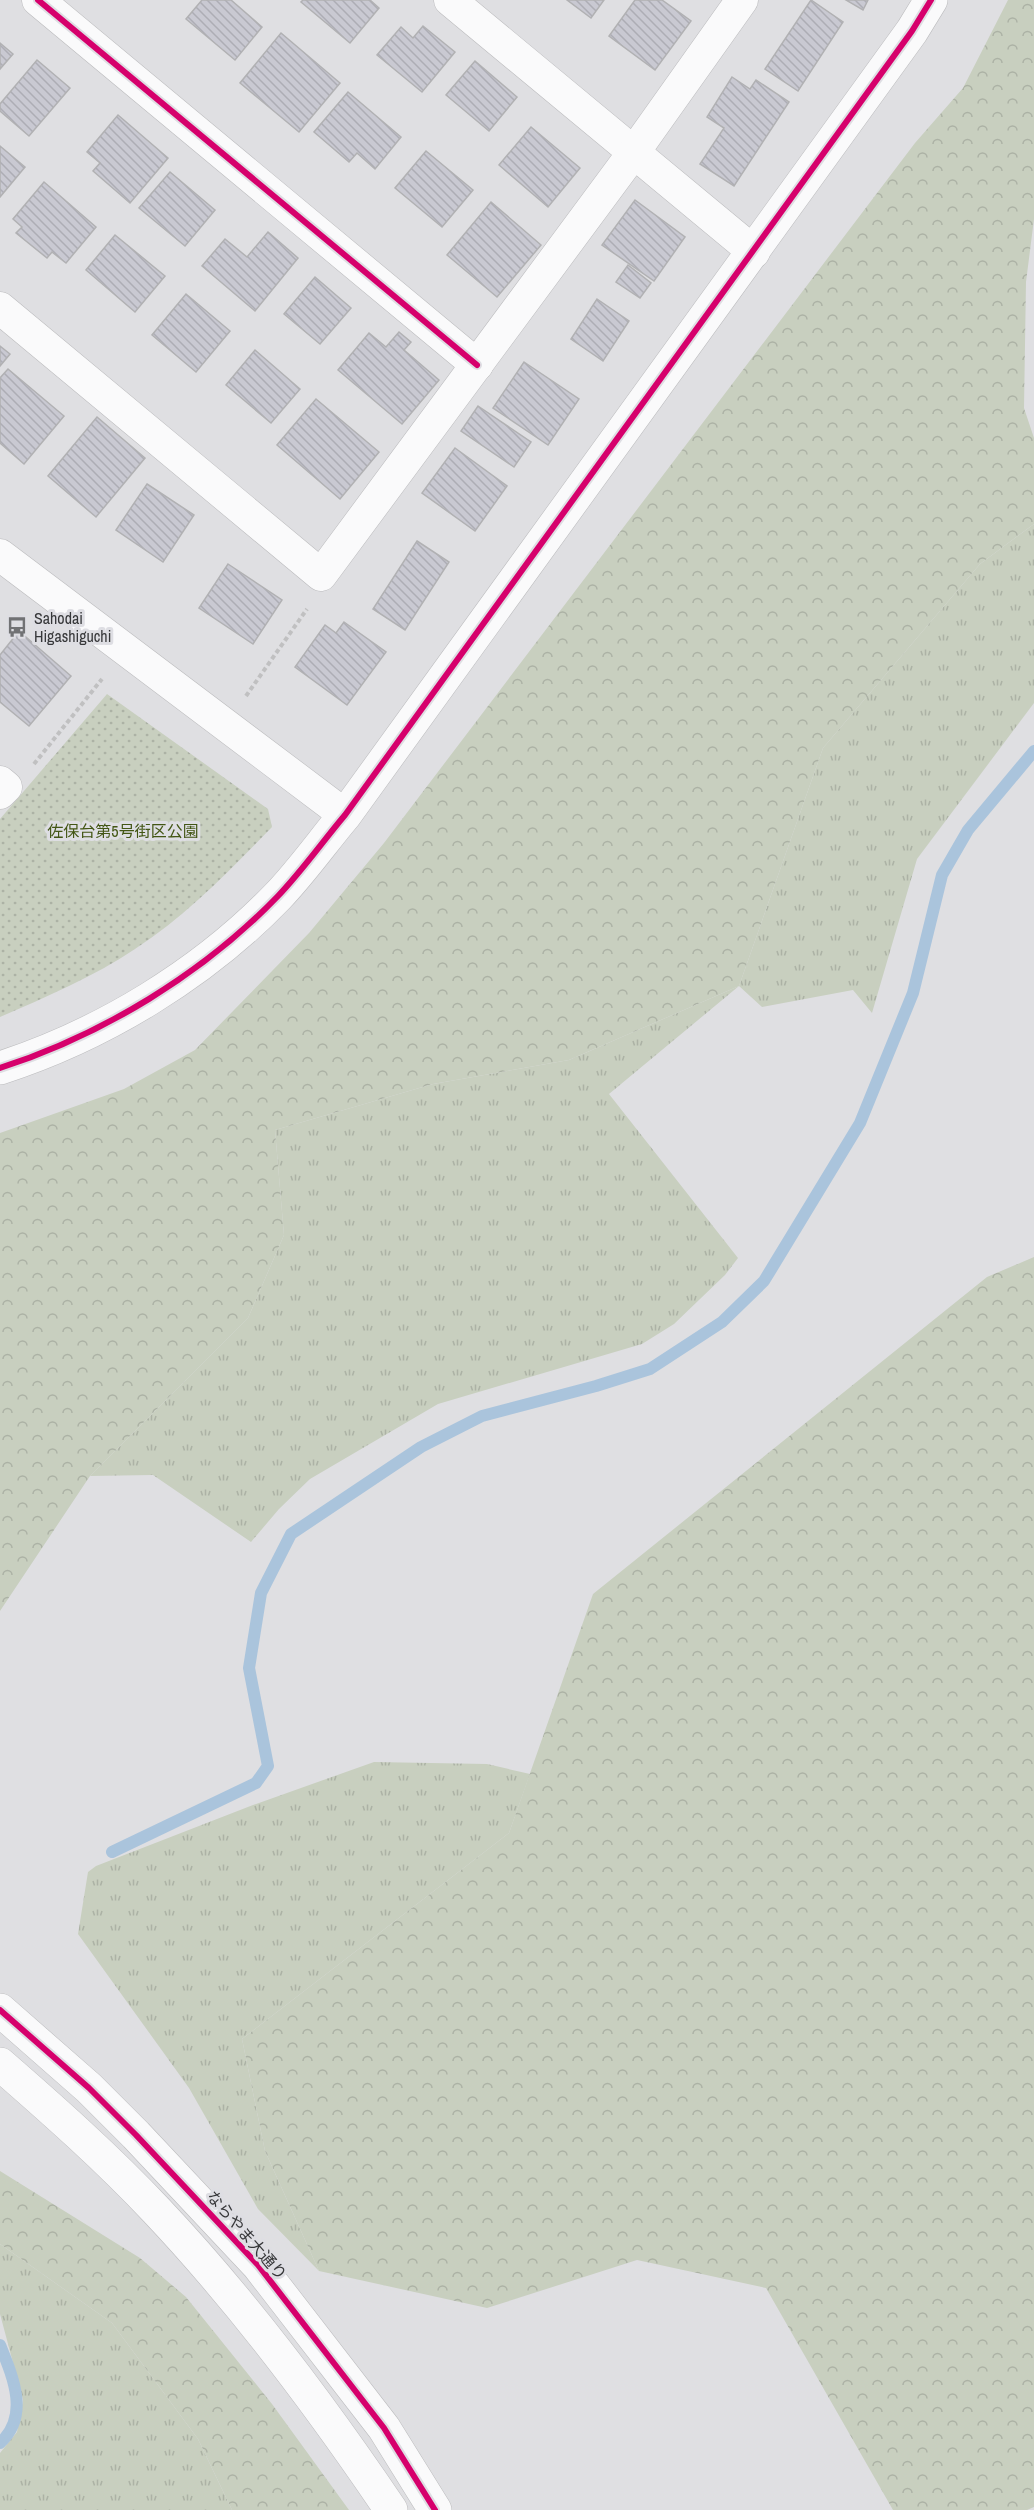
<svg xmlns="http://www.w3.org/2000/svg" width="1034" height="2510" font-family="'Archivo Narrow','Noto Sans JP',sans-serif">
<defs>
<pattern id="grass-tufts" width="24" height="20" patternUnits="userSpaceOnUse" patternTransform="scale(1.5)"><rect width="24" height="20" fill="#c8cfbf"/><path d="M3 7l-1-3M5 7V3M7 7l1-3M15 17l-1-3M17 17v-4M19 17l1-3" fill="none" stroke="#acb2a5"/></pattern>
<pattern id="forest-crowns" width="20" height="18" patternUnits="userSpaceOnUse" patternTransform="scale(1.5)"><rect width="20" height="18" fill="#c8cfbf"/><path d="M2 6a3 3 0 1 1 6 0M12 15a3 3 0 1 1 6 0" fill="none" stroke="#acb2a5"/></pattern>
<pattern id="park-dots" width="8" height="8" patternUnits="userSpaceOnUse" patternTransform="scale(1.5)"><rect width="8" height="8" fill="#c8cfbf"/><path d="M2 2h.1M6 6h.1" fill="none" stroke="#acb2a5" stroke-width="1.8" stroke-linecap="round"/></pattern>
<pattern id="building-back-hatch" width="6" height="6" patternUnits="userSpaceOnUse" patternTransform="scale(1.5)"><rect width="6" height="6" fill="#c9c9d2"/><path d="M-1 5l2 2M0 0l6 6M5-1l2 2" fill="none" stroke="#adadb5"/></pattern>
</defs>
<rect width="100%" height="100%" fill="#dfdfe2"/>
<!-- grass -->
<g fill="url(#grass-tufts)">
<path d="M1034,524v179l-117,156 -45,154 -19,-23 -91,17 -23,-21 -130,108 129,164 -13,17 -51,49 -32,20 -204,60 -128,75 -31,30 -28,33 -98,-67 -63,1 158,-158 36,-83 -9,-105 158,-46 136,-24 170,-74 84,-238 157,-184z"/>
<path d="M374,1762l113,2 43,10 -21,59 -267,206 23,112 54,120 -61,-62 -69,-121 -111,-154 10,-62 8,-6 157,-61z"/>
<path d="M0,2244l112,79 86,116 34,71h-232v-57l17,-21 6,-32 -23,-86z"/>
</g>
<!-- forest -->
<g fill="url(#forest-crowns)">
<path d="M1008,0h26v219l-8,63 -2,126 10,30v86l-54,40 -157,184 -84,238 -170,74 -136,24 -158,46 9,105 -36,83 -158,158 -90,135v-478l124,-44 71,-39 114,-117 75,-90 531,-700 48,-55z"/>
<path d="M1034,1257v1250l-7,3h-134l-127,-222 -129,-28 -150,48 -168,-37 -54,-120 -23,-112 267,-206 84,-239 394,-317z"/>
<path d="M0,2171l140,87 46,39 86,107 77,106h-117l-34,-71 -86,-116 -112,-79z"/>
</g>
<!-- park -->
<path fill="url(#park-dots)" d="M107,694l161,115 4,18c-43,44 -85,88 -137,122 -42,28 -89,48 -135,68v-198z"/>
<g fill="none" stroke-linecap="round" stroke-linejoin="round">
<!-- stream -->
<g stroke="#aac4dc" stroke-width="12">
<path d="M112,1852l144,-69 12,-17 -19,-98 12,-75 30,-59 130,-87 61,-31 114,-30 54,-17 72,-47 42,-41 96,-158 53,-130 29,-118 26,-45 66,-79"/>
<path d="M0,2345c13,32 30,71 0,98"/>
</g>
</g>
<!-- building -->
<g fill="url(#building-back-hatch)" stroke="#b1b1b3" stroke-width="1.5">
<path d="M202,0h29l31,27 -27,33 -49,-41z"/>
<path d="M303,0h67l9,8 -29,35 -49,-41z"/>
<path d="M567,0h37l-13,18z"/>
<path d="M635,0h27l29,21 -36,49 -46,-34z"/>
<path d="M811,0l32,22 -45,69 -33,-22z"/>
<path d="M846,0h22l-5,10z"/>
<path d="M423,26l32,26 -33,40 -45,-37 24,-28 12,11z"/>
<path d="M281,33l59,50 -41,49 -59,-49z"/>
<path d="M0,43l13,11 -13,15z"/>
<path d="M37,60l33,28 -41,48 -29,-25v-7z"/>
<path d="M475,61l42,36 -28,34 -43,-36z"/>
<path d="M732,77l18,12 6,-9 33,22 -55,84 -34,-22 24,-36 -17,-11z"/>
<path d="M348,92l53,45 -26,32 -18,-16 -8,9 -35,-30z"/>
<path d="M118,115l50,43 -38,45 -37,-32 7,-8 -13,-11z"/>
<path d="M531,127l49,41 -32,39 -49,-42z"/>
<path d="M0,146l25,21 -25,30z"/>
<path d="M426,151l47,39 -31,37 -47,-39z"/>
<path d="M170,172l45,38 -30,36 -46,-38z"/>
<path d="M44,182l52,45 -30,36 -14,-11 -5,6 -31,-25 6,-6 -9,-8z"/>
<path d="M635,200l50,37 -31,44 -52,-36z"/>
<path d="M491,202l50,43 -44,52 -50,-42z"/>
<path d="M268,232l30,26 -43,53 -53,-45 23,-27 22,18z"/>
<path d="M115,235l50,41 -30,36 -49,-42z"/>
<path d="M628,265l23,18 -11,15 -24,-16z"/>
<path d="M315,277l36,31 -31,36 -36,-30z"/>
<path d="M186,294l44,37 -34,41 -44,-37z"/>
<path d="M597,299l32,22 -26,40 -32,-22z"/>
<path d="M399,332l12,10 -7,8 35,30 -37,44 -64,-54 31,-37 17,14z"/>
<path d="M0,346l10,8 -10,12z"/>
<path d="M255,350l45,39 -29,34 -45,-38z"/>
<path d="M524,362l55,37 -31,46 -55,-37z"/>
<path d="M8,369l56,47 -40,48 -24,-21v-65z"/>
<path d="M316,399l63,53 -39,47 -63,-54z"/>
<path d="M478,406l53,36 -17,25 -53,-36z"/>
<path d="M97,417l48,41 -49,59 -48,-41z"/>
<path d="M455,448l52,38 -32,45 -53,-38z"/>
<path d="M147,484l47,31 -31,47 -47,-32z"/>
<path d="M417,541l32,21 -44,68 -32,-21z"/>
<path d="M228,564l54,36 -29,44 -54,-36z"/>
<path d="M344,622l42,30 -39,53 -52,-38 30,-42 11,8z"/>
<path d="M19,631l52,45 -42,50 -29,-24v-47z"/>
</g>
<g fill="none" stroke-linecap="round" stroke-linejoin="round">
<!-- street casing -->
<g stroke="#bbbbbd" stroke-width="33">
<g id="street">
<path d="M38,0l439,365"/>
<path d="M450,0l304,252"/>
<path d="M0,308l321,267 313,-423 108,-152"/>
<path d="M0,555l345,260"/>
<path d="M0,782l6,5 -6,6"/>
</g>
</g>
<!-- secondary casing -->
<g stroke="#bbbbbd" stroke-width="34">
<g id="secondary">
<path d="M0,1068c102,-33 203,-94 278,-172 24,-25 45,-55 67,-81l567,-784 19,-31"/>
<path d="M0,2010l89,78 47,47 122,130 126,163 51,82"/>
<path d="M0,2064c54,47 107,94 156,146 87,92 164,195 235,300"/>
</g>
</g>
<!-- path -->
<g stroke="#c0c0c1" stroke-width="4" stroke-dasharray="4.5 3" stroke-linecap="butt">
<path d="M246,696l61,-87"/>
<path d="M34,764l68,-85"/>
</g>
<!-- street -->
<use href="#street" stroke="#fafafb" stroke-width="32"/>
<!-- secondary -->
<use href="#secondary" stroke="#fafafb" stroke-width="33"/>
<!-- cycleway casing -->
<g stroke="#dedee3" stroke-width="10">
<g id="cycleway">
<path d="M38,0l439,365"/>
<path d="M0,1068c102,-33 203,-94 278,-172 24,-25 45,-55 67,-81l567,-784 19,-31"/>
<path d="M0,2010l89,78 47,47 122,130 126,163 51,82"/>
</g>
</g>
<!-- cycleway -->
<use href="#cycleway" stroke="#d6006c" stroke-width="6"/>
</g>
<!-- icons -->
<defs>
<g id="bus-bare" transform="scale(1.62)"><path d="M-5-6H5V4H4V6H2V4H-2V6H-4V4H-5ZM-3.5-4V0h7V-4ZM-3.5 1.2v1.5H-2V1.2ZM2 1.2v1.5H3.5V1.2Z" fill="#717274" stroke="#dedee3" stroke-width="2.5" paint-order="stroke"/></g>
</defs>
<g fill-rule="evenodd">
<use href="#bus-bare" x="17" y="627"/>
</g>
<g text-anchor="middle" stroke-width="6" stroke-linejoin="round" paint-order="stroke">
<!-- poi labels -->
<g font-size="16" fill="#363739" stroke="#dedee3" text-anchor="start">
<text x="34" y="624">Sahodai<tspan x="34" dy="18">Higashiguchi</tspan></text>
</g>
<!-- park labels -->
<g font-size="16" fill="#435615" stroke="#dedee3">
<text x="123" y="837">佐保台第5号街区公園</text>
</g>
<!-- street labels -->
<g font-size="16" fill="#363739" stroke="#dedee3">
<text transform="translate(247 2235) rotate(49)" y="6">ならやま大通り</text>
</g>
</g>
</svg>
